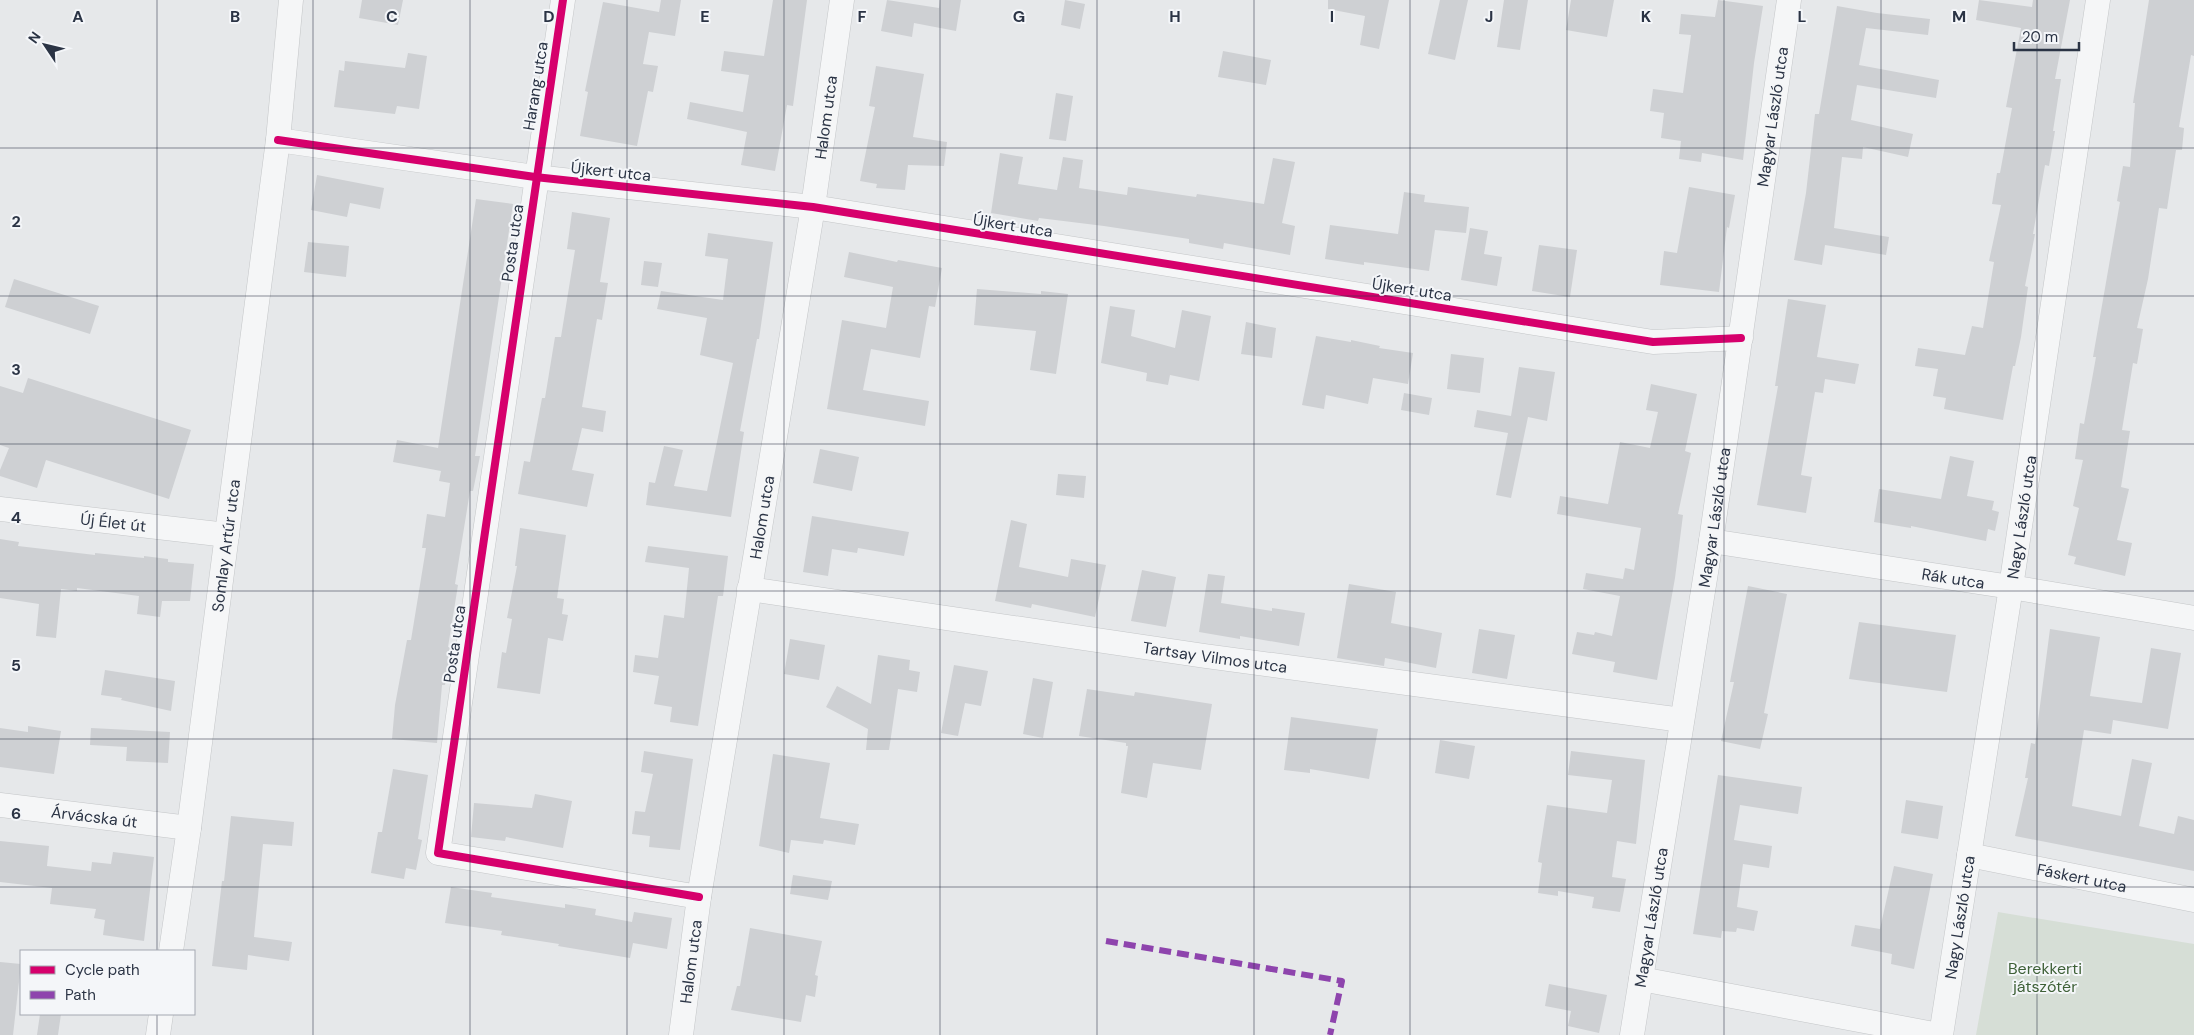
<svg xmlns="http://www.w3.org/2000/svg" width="2194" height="1035" font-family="'DM Sans',sans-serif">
<rect width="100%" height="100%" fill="#e6e8ea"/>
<!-- green -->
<path fill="#d6ded6" d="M1998,912l196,32v91h-218z"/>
<!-- building -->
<g fill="#ced0d3">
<path d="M362,0h41l-5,25 -39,-7z"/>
<path d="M661,0h20l-6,36 -26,-4 -6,32 15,2 -5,26 -5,-1 -11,55 -57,-10 8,-44 -3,-1 18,-89 56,10z"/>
<path d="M773,0h34l-14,106 -6,-1 -12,66 -34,-6 6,-33 -60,-13 3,-17 53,10 6,-37 -28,-4 3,-20 40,5z"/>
<path d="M887,0l52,8 1,-8h21l-5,31 -42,-8 -2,14 -31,-6z"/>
<path d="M1065,0l20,4 -5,25 -19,-4z"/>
<path d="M1328,0h61l-10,49 -19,-4 5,-29 -37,-7z"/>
<path d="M1440,0h28l-13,60 -27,-6z"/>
<path d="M1504,0h24l-8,50 -23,-3z"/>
<path d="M1571,0h43l-7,37 -41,-7z"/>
<path d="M1718,0l45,6 -9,57 -11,97 -41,-7 -1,9 -22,-3 2,-18 -20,-3 3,-25 -14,-2 3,-22 30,4 8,-58 -12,-1 2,-20 34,3z"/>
<path d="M1979,0l53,7 1,-7h37l-15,79h6l-8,52h2l-6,35 -4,-1 -12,69h2l-10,52 3,1 -7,50 -6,29h-2l-10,54 -59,-11 2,-11 -13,-2 5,-27 -23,-3 3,-18 47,7 7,-29 11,2 11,-66 -5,-1 12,-56 -9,-1 5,-31h3l12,-65 -6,-1 15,-79 -45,-8z"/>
<path d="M2149,0h45v56l-3,-1 -12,72 5,1 -2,22h-6l-9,59 -8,-1 -11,71 -11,49 6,1 -6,35 -4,-1 -11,67 8,1 -9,56 8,2 -12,51 15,3 -7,33 -51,-12 2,-7 -8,-2 11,-47 -6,-2 10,-46 -8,-1 5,-36 4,1 12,-67h-3l27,-155 -3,-1 6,-35 7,1 5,-64h-2z"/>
<path d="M1837,6l40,7 53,6 -2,16 -62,-7 -7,37 80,15 -3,18 -79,-13 -6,35 62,14 -5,23 -45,-10 -1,12 -20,-2 -8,71 55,9 -3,18 -61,-10 -3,20 -28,-5 12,-67 9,-79h4z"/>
<path d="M1223,51l48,9 -5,25 -48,-8z"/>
<path d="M408,53l19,3 -8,53 -22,-3 -2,8 -61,-7 5,-37 5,1 1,-10 60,7z"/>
<path d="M876,66l48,8 -11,63 34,5 -3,24 -36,-1 -3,25 -29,-2 1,-4 -17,-3 15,-74 -6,-1z"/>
<path d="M1056,93l17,3 -7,45 -17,-2z"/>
<path d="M1000,153l23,4 -5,27 39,6 6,-33 20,3 -4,28 48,7 1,-8 68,10 1,-3 67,10 9,-46 22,4 -13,61 13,3 -5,29 -66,-12 -1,6 -34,-6v-4l-85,-13 -65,-8 -1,3 -47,-8z"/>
<path d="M317,175l67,13 -4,21 -30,-6 -3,14 -36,-7z"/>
<path d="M1689,187l46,8 -6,33 -2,-1 -8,65 -59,-7 4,-34 13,2z"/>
<path d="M1404,192l21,3 -1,7 45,5 -3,26 -31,-3 -6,41 -65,-9v3l-39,-6 5,-34 68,9z"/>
<path d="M476,199l37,5 -38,252h5l-7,35h-3l-15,93 3,1 -10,62 4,1 -7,37h-3l-5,58 -45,-4 3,-34 12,-65h4l15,-92h-4l5,-34 18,3 5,-34 -11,-2 2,-10 -48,-9 4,-22 41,8z"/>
<path d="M572,212l38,6 -10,64 8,1 -6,37 -5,-1 -15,88 24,4 -3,21 -21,-4 -10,42 22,4 -7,33 -69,-13 6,-33 6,1 12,-64h3l10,-61h6l14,-87 -8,-1z"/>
<path d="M1470,228l18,3 -4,23 18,3 -5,29 -36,-6z"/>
<path d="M708,233l65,9 -14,97h-2l-17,92 4,1 -13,85 -85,-12 3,-23 6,1 9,-37 19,4 -9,36 33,5 26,-128 -33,-8 7,-37 -50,-9 4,-18 62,9 5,-41 -23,-3z"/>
<path d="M308,242l41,4 -3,31 -42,-5z"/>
<path d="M1539,245l38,5 -7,47 -38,-6z"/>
<path d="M849,252l48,10 1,-2 44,8 -7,39 -6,-1 -9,52 -49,-9 -8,41 66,11 -4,25 -98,-17 15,-89 44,8 7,-41 -49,-10z"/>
<path d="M644,261l18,2 -4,24 -17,-2z"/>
<path d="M14,279l85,27 -9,28 -85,-27z"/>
<path d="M977,289l64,5v-3l27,3 -12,80 -26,-4 6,-39 -62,-6z"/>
<path d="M1788,299l38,6 -9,52 42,7 -4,20 -30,-5 -2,14 -8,-1 -14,83 11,2 -6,36 -49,-8 21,-119h-3z"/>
<path d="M1110,306l25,4 -4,26 44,12 7,-38 29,6 -12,65 -29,-6 -2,10 -22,-4 1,-8 -46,-10z"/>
<path d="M1246,322l30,6 -4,30 -31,-4z"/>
<path d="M1316,336l35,6v-2l29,6 -1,2 34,5 -5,31 -35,-6 -5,26 -42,-9 -2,14 -22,-4z"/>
<path d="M1451,354l33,4 -4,35 -33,-4z"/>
<path d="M1519,367l36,5 -8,49 -19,-4 -17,81 -15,-3 12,-62 -34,-6 3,-17 34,6z"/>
<path d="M28,378l163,52 -22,69 -123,-39 -9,28 -37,-12v-6l9,-22 -9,-3v-59l23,7z"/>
<path d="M1651,384l46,10 -12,57 6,2 -13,61 5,1 -8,63 -18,102 -44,-8 2,-10 -43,-8 5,-22 17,3 1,-3 17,4 8,-40 -37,-7 3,-16 37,6 2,-11 9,2 7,-42 -84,-14 3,-18 48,8 12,-62 30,6 8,-36 -12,-2z"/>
<path d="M1404,393l28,5 -3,17 -28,-5z"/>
<path d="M820,449l39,8 -7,34 -39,-8z"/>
<path d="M1950,456l24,5 -7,35 27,5 -2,9 7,2 -4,19 -7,-2 -2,12 -75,-15v2l-37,-6 5,-33 62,10z"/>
<path d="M1058,474l28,2 -2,22 -28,-3z"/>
<path d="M812,516l97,16 -5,24 -46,-8 -1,5 -25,-4 -4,27 -25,-4z"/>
<path d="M1011,520l16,4 -8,43 49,10 3,-18 35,6 -11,52 -63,-13 -1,4 -36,-7z"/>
<path d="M520,528l46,7 -9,63 7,1 -2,15 6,1 -5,26 -15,-3 -8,56 -43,-6 5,-36 4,1 6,-34 -5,-1 10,-52h-2z"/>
<path d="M0,539l19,3 -1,4 77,9v-2l49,5v-2l24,3v3l26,2 -4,37h-28l-2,16 -23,-3 2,-18 -62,-8v3l-16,-2 -5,49 -20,-2 3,-32 -39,-6z"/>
<path d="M648,546l80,10 -5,40h-5l-20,130 -28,-4 2,-15 -18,-3 5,-28 -26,-4 2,-17 23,3 6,-43 20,3 5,-50 -44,-6z"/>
<path d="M1142,570l34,7 -10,50 -35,-6z"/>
<path d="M1208,574l17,2 -4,27 51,8v-3l33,5 -6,33 -59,-10v3l-41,-7z"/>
<path d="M1349,584l47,8 -5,31 51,10 -6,35 -51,-10 -1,8 -47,-8z"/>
<path d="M1748,586l39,8 -23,119 4,1 -8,35 -39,-8 13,-59h-4z"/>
<path d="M1859,622l97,13 -9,57 -98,-13z"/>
<path d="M1479,629l36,6 -8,44 -35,-6z"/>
<path d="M2050,629l50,8 -10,59 52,7 9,-55 30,5 -13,76 -55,-9 -2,14 -27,-4 -12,76 49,10 11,-57 20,4 -13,63 35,8 4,-18 16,4v51l-179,-35 13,-58h-3l6,-35 4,1z"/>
<path d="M790,639l35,6 -6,35 -35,-6z"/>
<path d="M878,655l32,5 -1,10 11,2 -3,20 -19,-3 -9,61h-23l2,-21 -42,-22 11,-21 34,18z"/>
<path d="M954,665l34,6 -7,35 -16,-3 -7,33 -17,-3z"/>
<path d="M105,670l70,11 -4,30 -50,-11 1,-2 -21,-3z"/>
<path d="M1033,678l20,4 -10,56 -20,-4z"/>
<path d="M1087,689l47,7 1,-4 77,12 -11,66 -48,-7 -6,35 -26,-5 7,-47h-2v-3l-47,-7z"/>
<path d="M1291,717l87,12 -9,50 -59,-10v4l-26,-3z"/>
<path d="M28,726l33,5 -7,43 -54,-7v-39l28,4z"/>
<path d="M91,728l79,4 -2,31 -42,-2 1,-14 -37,-2z"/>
<path d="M1440,740l35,6 -6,33 -34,-6z"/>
<path d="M644,751l49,8 -13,91 -31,-3 1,-11 -18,-2 3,-23 10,1 8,-38 -12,-2z"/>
<path d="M1571,751l74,9 -9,84 -19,-3 -5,36 14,2 -6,33 -28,-4 2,-11 -36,-6v5l-20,-3 4,-30 -4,-1 9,-57 60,8 5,-33 -44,-5z"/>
<path d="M773,754l57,9 -10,55 39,6 -4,21 -31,-5 -1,4 -32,-4 -2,13 -30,-7z"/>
<path d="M393,769l35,6 -10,64 4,1 -6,30 -10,-2 -2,11 -33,-6 7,-41h4z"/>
<path d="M1718,775l84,12 -4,27 -58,-9 -6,35 38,6 -3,22 -26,-4 -6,43 21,4 -4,20 -17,-3 -1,4 -14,-1 -1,7 -28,-4z"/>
<path d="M535,794l37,7 -9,47 -57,-11 -1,4 -34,-4 3,-34 58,5z"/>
<path d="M1906,800l37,6 -5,33 -37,-6z"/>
<path d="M231,816l63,6 -2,24 -29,-2 -9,93 38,5 -3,19 -41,-6 -1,15 -35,-4 10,-85h2z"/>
<path d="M0,841l49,5 -2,20 44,5 1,-9 19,2 2,-12 41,5 -10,84 -41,-6 2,-15 -11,-2 2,-9 -46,-5 2,-16 -52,-6z"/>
<path d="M1894,866l39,8 -19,95 -23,-5 1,-10 -41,-8 4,-21 25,4z"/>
<path d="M793,875l39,6 -4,19 -38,-6z"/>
<path d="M451,887l41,6 -1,4 74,11v-4l31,5 -1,6 37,7 2,-10 38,6 -5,31 -34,-6 -3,15 -72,-12 1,-2 -58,-9 1,-4 -57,-8z"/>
<path d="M750,928l72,13 -7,34 3,1 -3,21 -9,-2 -5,27 -70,-12 6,-24h3z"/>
<path d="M0,962l21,2 -8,71h-13z"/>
<path d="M1549,984l58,11 -8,38 -31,-7 3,-15 -26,-5z"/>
<path d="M40,1014h21l-3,21h-21z"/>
</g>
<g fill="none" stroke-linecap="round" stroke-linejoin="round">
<!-- minor casing -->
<g stroke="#c4c6c8" stroke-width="25">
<g id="minor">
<path d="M563,0l-125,853 261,44"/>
<path d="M278,140l257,37 278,30 840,135 88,-4"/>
<path id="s1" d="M0,509l227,26"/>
<path id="s2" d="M1711,541l300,46 183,31"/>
<path id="s3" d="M749,589l456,67 477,64"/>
<path id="s4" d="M0,805l189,23"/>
<path id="s5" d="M1969,855l225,45"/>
<path id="s6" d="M171,951l18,-123 89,-688 13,-140"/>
<path d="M1641,979l298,56"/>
<path d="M158,1035l3,-21"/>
<path id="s7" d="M681,1035l18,-138 114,-690 29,-207"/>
<path id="s8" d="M1632,1035l79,-494 78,-541"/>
<path id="s9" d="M1941,1035l70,-448 87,-587"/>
</g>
</g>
<!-- minor -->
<use href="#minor" stroke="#f5f6f7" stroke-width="24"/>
<!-- quiet -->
<path stroke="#8e44ad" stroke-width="6" stroke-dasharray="12 6" stroke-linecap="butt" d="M1106,941l236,40 -12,54"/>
<!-- cycleway casing -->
<g stroke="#f4f6f9" stroke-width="11">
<g id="cycleway">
<path d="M563,0l-125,853 261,44"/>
<path d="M278,140l257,37 278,30 840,135 88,-4"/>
</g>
</g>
<!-- cycleway -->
<use href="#cycleway" stroke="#d6006c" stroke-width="8"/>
</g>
<!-- grid -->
<path fill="none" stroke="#2b3445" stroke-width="1" stroke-opacity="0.55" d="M157,0v951M313,0v1035M470,0v1035M627,0v1035M784,0v1035M940,0v1035M1097,0v1035M1254,0v1035M1410,0v1035M1567,0v1035M1724,0v1035M1881,0v1035M2037,0v1035M0,148h2194M0,296h2194M0,444h2194M0,591h2194M0,739h2194M0,887h2194M157,1014v21"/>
<g text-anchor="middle" stroke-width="4" stroke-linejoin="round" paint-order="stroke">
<!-- street labels -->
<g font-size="16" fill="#2b3445" stroke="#f4f6f9">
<text transform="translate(535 86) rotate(-81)" y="6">Harang utca</text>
<text dy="6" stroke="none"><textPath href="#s8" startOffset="929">Magyar László utca</textPath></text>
<text dy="6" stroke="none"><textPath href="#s7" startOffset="929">Halom utca</textPath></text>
<text transform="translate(611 171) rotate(6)" y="6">Újkert utca</text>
<text transform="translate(1013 225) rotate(9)" y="6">Újkert utca</text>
<text transform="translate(512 243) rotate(-82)" y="6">Posta utca</text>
<text transform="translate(1412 289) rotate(9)" y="6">Újkert utca</text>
<text dy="6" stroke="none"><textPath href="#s7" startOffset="524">Halom utca</textPath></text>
<text dy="6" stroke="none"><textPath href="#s8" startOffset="524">Magyar László utca</textPath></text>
<text dy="6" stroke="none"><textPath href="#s9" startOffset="524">Nagy László utca</textPath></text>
<text dy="6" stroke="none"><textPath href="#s1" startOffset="114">Új Élet út</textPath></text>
<text dy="6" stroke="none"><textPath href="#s6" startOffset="409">Somlay Artúr utca</textPath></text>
<text dy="6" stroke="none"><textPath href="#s2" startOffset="245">Rák utca</textPath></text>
<text transform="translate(454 644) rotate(-82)" y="6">Posta utca</text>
<text dy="6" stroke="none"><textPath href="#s3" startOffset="471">Tartsay Vilmos utca</textPath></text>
<text dy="6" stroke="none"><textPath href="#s4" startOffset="95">Árvácska út</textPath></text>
<text dy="6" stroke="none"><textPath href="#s5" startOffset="115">Fáskert utca</textPath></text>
<text dy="6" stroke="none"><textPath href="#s8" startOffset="119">Magyar László utca</textPath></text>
<text dy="6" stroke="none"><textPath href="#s9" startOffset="119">Nagy László utca</textPath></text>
<text dy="6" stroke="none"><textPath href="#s7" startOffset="74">Halom utca</textPath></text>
</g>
<!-- park labels -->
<g font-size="16" fill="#3f6138" stroke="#f4f6f9">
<text x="2045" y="974">Berekkerti<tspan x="2045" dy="18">játszótér</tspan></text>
</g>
</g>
<g font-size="16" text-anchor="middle" font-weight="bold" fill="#2b3445" stroke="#f4f6f9" stroke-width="4" stroke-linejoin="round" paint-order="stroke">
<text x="78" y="22">A</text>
<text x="235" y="22">B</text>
<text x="392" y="22">C</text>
<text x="549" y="22">D</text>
<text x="705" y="22">E</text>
<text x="862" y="22">F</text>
<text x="1019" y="22">G</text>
<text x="1175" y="22">H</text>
<text x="1332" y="22">I</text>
<text x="1489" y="22">J</text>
<text x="1646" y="22">K</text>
<text x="1802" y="22">L</text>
<text x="1959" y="22">M</text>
<text x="16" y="227">2</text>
<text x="16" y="375">3</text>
<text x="16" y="523">4</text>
<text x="16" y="671">5</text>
<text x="16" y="819">6</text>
</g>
<!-- legend -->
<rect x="20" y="950" width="175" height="65" fill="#f4f6f9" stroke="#a4a8b1"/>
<rect x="30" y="966" width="25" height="8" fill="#d6006c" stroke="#a4a8b1"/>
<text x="65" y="975" font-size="15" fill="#2b3445">Cycle path</text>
<rect x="30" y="991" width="25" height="8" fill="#8e44ad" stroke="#a4a8b1"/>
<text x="65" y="1000" font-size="15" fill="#2b3445">Path</text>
<!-- north arrow -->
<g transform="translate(45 45) rotate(305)" stroke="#f4f6f9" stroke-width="4" paint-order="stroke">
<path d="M0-4L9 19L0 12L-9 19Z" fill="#2b3445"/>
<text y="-8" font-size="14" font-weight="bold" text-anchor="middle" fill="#2b3445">N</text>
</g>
<!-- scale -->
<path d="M2014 42v8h65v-8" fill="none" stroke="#2b3445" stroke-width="2.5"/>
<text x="2022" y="42" font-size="15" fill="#2b3445" stroke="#f4f6f9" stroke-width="4" paint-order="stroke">20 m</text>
</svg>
